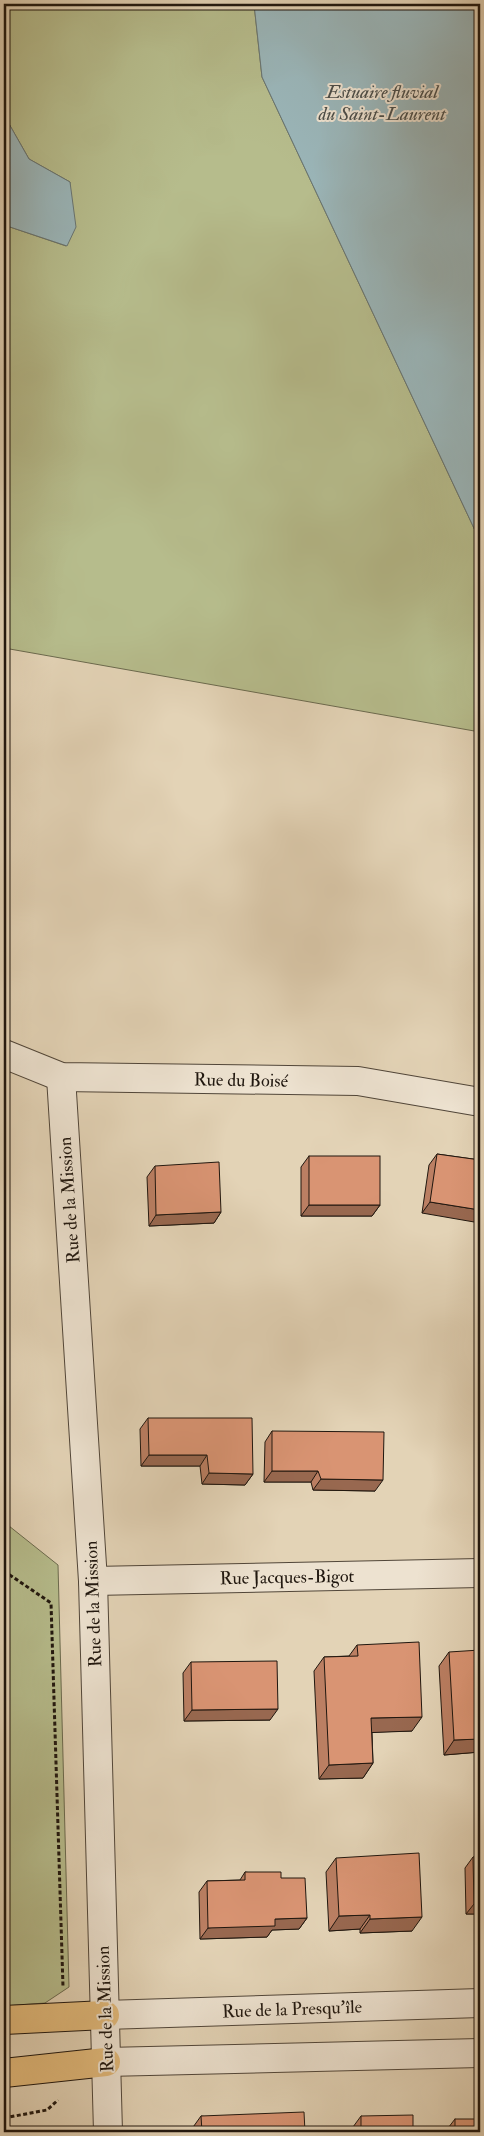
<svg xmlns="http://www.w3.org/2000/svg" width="484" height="2136" font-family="'IM FELL Double Pica',serif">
<rect width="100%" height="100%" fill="#e3d3b6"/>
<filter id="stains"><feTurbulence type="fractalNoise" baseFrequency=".004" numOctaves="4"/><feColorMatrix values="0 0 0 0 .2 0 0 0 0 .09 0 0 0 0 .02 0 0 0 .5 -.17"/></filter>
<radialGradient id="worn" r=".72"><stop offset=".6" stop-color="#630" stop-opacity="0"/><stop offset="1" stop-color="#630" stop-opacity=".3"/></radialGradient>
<!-- green -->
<g fill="#b6bc8c" stroke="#6b6a4e">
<path d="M4,4h250l8,73 218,464v191l-476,-84v-423l62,21 4,-64 -41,-23 -25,-44z"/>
<path d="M4,1522l54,43 11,422 -24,16 -41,3z"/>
</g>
<!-- water -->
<g fill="#9ab5b8" stroke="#697674">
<path d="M254,4h226v537l-218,-464z"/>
<path d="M4,115l25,44 41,23 6,45 -9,19 -63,-21z"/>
</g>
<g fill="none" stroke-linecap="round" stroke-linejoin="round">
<!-- street casing -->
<g stroke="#514639" stroke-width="30">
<g id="street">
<path d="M4,1054l57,23 297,4 122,21"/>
<path d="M61,1077l32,504 15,551"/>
<path d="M93,1581l387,-8"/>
<path d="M105,2015l375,-12"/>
<path d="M106,2062l374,-9"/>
</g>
</g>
<!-- primary casing -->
<g stroke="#20170f" stroke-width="30">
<g id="primary">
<path d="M4,2020l101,-5"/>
<path d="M4,2073l102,-11"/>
</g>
</g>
<!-- path -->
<g stroke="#20170f" stroke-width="3" stroke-dasharray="4 2.5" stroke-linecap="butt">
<path d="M4,1571l47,32 12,384"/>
<path d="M4,2118l43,-8 11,-10"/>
</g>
<!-- street -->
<use href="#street" stroke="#ede2d0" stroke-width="28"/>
<!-- primary -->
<use href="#primary" stroke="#e2ba7b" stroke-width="28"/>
</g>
<!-- wall -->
<g fill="#bb7f63" stroke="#20170f">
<path d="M437,1154l43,6 -58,53 7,-48z"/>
<path d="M309,1156l71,49 -8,11h-71v-49z"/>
<path d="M155,1166l66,46 -7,11 -65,3 -2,-49z"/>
<path d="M148,1418l105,56 -8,11 -43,-1 -2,-18h-59l-1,-37z"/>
<path d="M272,1431l103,60 -62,-1 -2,-8h-47l1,-40z"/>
<path d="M357,1645l55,86 -40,1 1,31 -10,15 -44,1 -5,-108 10,-14 25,-1z"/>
<path d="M449,1652l31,100 -36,3 -5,-89z"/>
<path d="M191,1662l79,58 -86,1 -1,-48z"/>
<path d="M473,1857h7v57h-14l-1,-46z"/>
<path d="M336,1858l76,73 -52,2v-4l-31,2 -3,-59z"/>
<path d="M245,1872l36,6 26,40 -8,11 -27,1 -5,7 -67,2 -1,-47 8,-11 33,-1z"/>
<path d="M201,2116l104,16h-113l-1,-2z"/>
<path d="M361,2116l52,16h-60v-5z"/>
<path d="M455,2119l25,13h-35z"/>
</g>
<!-- shaded-wall -->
<g fill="#986850" stroke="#20170f">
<path d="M430,1202l50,8v13l-58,-10z"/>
<path d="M309,1205h71l-8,11h-71z"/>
<path d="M221,1212l-7,11 -65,3 7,-11z"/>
<path d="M149,1455h58l-7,11h-59z"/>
<path d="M272,1471h46l-7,11h-47z"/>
<path d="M209,1473l44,1 -8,11 -43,-1z"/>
<path d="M321,1479l62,1 -8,11 -62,-1z"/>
<path d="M278,1709l-8,11 -86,1 8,-11z"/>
<path d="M422,1717l-10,14 -51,2 10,-15z"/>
<path d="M480,1739v13l-36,3 10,-15z"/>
<path d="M373,1763l-10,15 -44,1 10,-14z"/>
<path d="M480,1903v11h-14l8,-10z"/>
<path d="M370,1915l-10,14 -31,2 10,-15z"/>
<path d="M422,1917l-10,14 -52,2 10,-14z"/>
<path d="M307,1918l-8,11 -27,1 -5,7 -67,2 8,-11 67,-9z"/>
</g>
<!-- building -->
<g fill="#d99473" stroke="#20170f">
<path d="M437,1154l43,6v50l-50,-8z"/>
<rect x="309" y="1156" width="71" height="49"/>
<path d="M219,1162l2,50 -65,3 -1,-49z"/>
<path d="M148,1418h104l1,56 -44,-1 -2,-18h-58z"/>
<path d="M272,1431l112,1 -1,48 -62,-1 -3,-8h-46z"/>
<path d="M419,1642l3,75 -51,1 2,45 -44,2 -5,-108 34,-1 -1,-11z"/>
<path d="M480,1650v89l-26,1 -5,-88z"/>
<path d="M277,1661l1,48 -86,1 -1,-48z"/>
<path d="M419,1853l3,64 -52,2v-4l-31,1 -3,-58z"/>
<path d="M473,1857h7v46l-6,1z"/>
<path d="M245,1872h36v6h24l2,40 -32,1v7l-67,2 -1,-47 38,-1z"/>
<path d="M304,2112l1,20h-103l-1,-16z"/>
<path d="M413,2115v17h-52v-16z"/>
<rect x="455" y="2119" width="25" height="13"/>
</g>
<g text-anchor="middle" stroke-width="4" stroke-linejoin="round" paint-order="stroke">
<!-- street labels -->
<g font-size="18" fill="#20170f" stroke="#ede2d0">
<text transform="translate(241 1080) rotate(1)" y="6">Rue du Boisé</text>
<text transform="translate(69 1200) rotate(-94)" y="6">Rue de la Mission</text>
<text transform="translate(287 1577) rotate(-1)" y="6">Rue Jacques-Bigot</text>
<text transform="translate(93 1604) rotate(-92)" y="6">Rue de la Mission</text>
<text transform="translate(105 2009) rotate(-92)" y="6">Rue de la Mission</text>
<text transform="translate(292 2009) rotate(-2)" y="6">Rue de la Presqu'île</text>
</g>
<!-- water labels -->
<g font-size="19" font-style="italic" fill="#4b4e4a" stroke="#ede2d0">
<text x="382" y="98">Estuaire fluvial<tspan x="382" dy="22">du Saint-Laurent</tspan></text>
</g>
</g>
<!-- margin -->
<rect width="484" height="2136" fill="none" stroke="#e3d3b6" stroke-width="20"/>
<rect x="5" y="5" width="474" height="2126" fill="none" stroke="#20170f" stroke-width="2.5"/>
<rect x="10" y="10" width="464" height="2116" fill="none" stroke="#20170f"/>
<rect width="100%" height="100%" filter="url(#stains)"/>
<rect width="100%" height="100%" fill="url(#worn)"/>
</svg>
